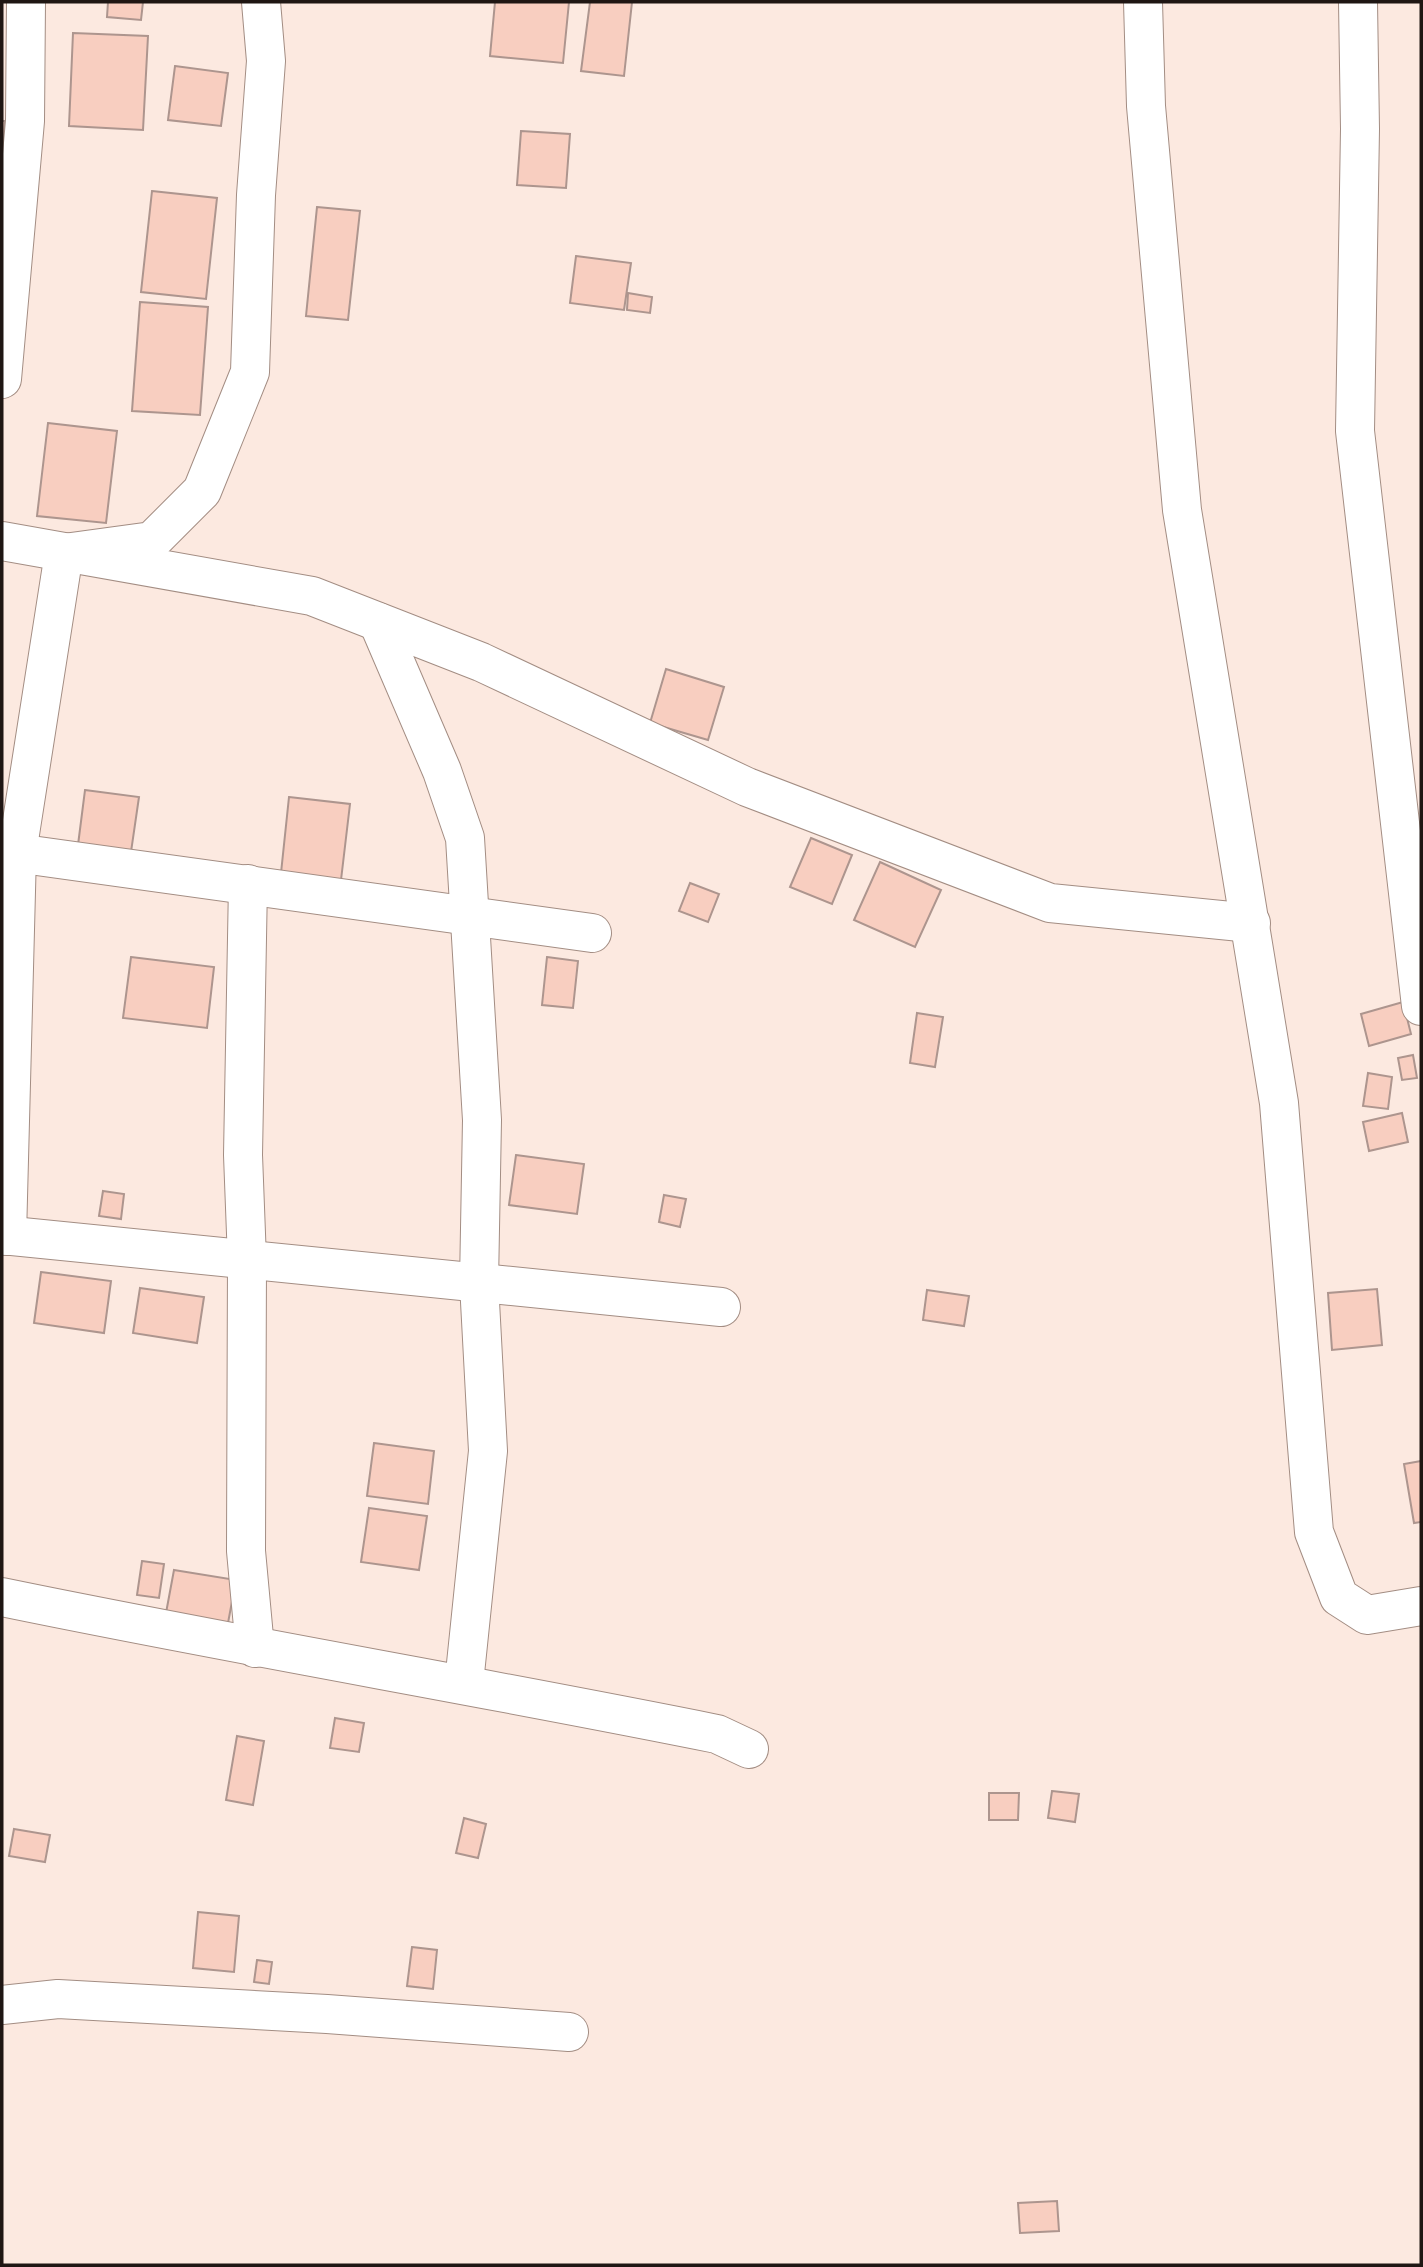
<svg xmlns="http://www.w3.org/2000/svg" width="1423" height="2267" font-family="Rubik,sans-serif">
<rect width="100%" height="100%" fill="#fce9e0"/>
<!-- building -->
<g fill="#f8cec0" stroke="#ad958e" stroke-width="2">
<path d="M108,2h35l-2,18 -34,-3z"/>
<path d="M495,2h74l-6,61 -73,-7z"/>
<path d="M590,2h42l-8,74 -43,-5z"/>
<path d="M73,33l75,3 -5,94 -74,-4z"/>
<path d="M175,66l53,7 -7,53 -53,-6z"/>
<path d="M2,121h3l-3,49z"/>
<path d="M521,131l49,3 -4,54 -49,-3z"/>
<path d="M152,191l65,7 -11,101 -65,-7z"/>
<path d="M317,207l43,4 -12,109 -42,-4z"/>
<path d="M576,256l55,7 -7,47 -54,-7z"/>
<path d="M628,293l24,4 -2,16 -23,-3z"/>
<path d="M140,302l68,5 -8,108 -68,-4z"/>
<path d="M48,423l69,8 -11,92 -69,-7z"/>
<path d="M666,669l58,18 -16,53 -58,-17z"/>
<path d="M85,790l54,7 -8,55 -53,-7z"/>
<path d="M289,797l61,7 -9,76 -60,-7z"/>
<path d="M811,838l41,17 -20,49 -42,-17z"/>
<path d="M880,862l61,28 -26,57 -61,-27z"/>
<path d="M690,883l29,11 -11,28 -29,-11z"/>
<path d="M131,957l83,10 -7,61 -84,-10z"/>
<path d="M547,957l31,4 -5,47 -31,-3z"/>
<path d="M1403,1002l8,32 -42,12 -8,-32z"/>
<path d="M917,1013l26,4 -8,50 -25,-4z"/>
<path d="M1413,1055l4,23 -15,2 -4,-22z"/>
<path d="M1368,1073l24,4 -4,32 -25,-3z"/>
<path d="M1402,1113l6,29 -39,9 -6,-29z"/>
<path d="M516,1155l68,9 -7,50 -68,-9z"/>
<path d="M103,1191l21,3 -3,25 -22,-3z"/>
<path d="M664,1195l22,4 -6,28 -21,-5z"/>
<path d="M41,1272l70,9 -7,52 -70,-10z"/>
<path d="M140,1288l64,9 -7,46 -64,-10z"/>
<path d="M1377,1289l5,56 -50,5 -4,-57z"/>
<path d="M927,1290l42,6 -5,30 -41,-6z"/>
<path d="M374,1443l60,8 -6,53 -61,-8z"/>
<path d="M1421,1461v61l-7,1 -10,-59z"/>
<path d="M369,1508l58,8 -8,54 -58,-8z"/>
<path d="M142,1561l22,3 -5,34 -22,-3z"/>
<path d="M174,1570l62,10 -8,43 -62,-10z"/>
<path d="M335,1718l29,5 -5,29 -29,-4z"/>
<path d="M237,1736l27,5 -11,64 -27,-5z"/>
<path d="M1052,1791l27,3 -4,28 -27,-4z"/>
<path d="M989,1793h30l-1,27h-29z"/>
<path d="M464,1818l22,6 -8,34 -22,-5z"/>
<path d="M14,1829l36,6 -5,27 -36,-6z"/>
<path d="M198,1912l41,4 -5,56 -41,-4z"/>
<path d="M412,1947l25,3 -4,39 -26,-3z"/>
<path d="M257,1960l15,2 -3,22 -15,-2z"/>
<path d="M1057,2201l2,30 -39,2 -2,-30z"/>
</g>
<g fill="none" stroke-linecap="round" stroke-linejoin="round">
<!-- minor casing -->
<g stroke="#a38d83" stroke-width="40">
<g id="minor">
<path d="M1143,2l3,104 36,404 97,593 35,429 25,65 28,18 54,-9"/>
<path d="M1358,2l2,127 -5,302 66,575"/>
<path d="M2,379l23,-258 1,-119"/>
<path d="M2,541l310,55 169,66 266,125 303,116 201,20"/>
<path d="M378,622l64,149 23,67 17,282 -3,163 9,168 -24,232"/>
<path d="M2,851l590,82"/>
<path d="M248,884l-5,271 4,105 -1,291 9,97"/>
<path d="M2,1235l719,72"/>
<path d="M7,1236l10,-383 47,-300 88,-12 50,-50 48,-119 6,-177 10,-134 -5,-59"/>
<path d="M2,1597c237,49 477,89 715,137l32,15"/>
<path d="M2,2005l56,-6 269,15 242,18"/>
</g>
</g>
<!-- minor -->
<use href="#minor" stroke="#fff" stroke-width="38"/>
</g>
<!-- border -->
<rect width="1423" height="2267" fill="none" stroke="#1f1613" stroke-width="7"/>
</svg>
